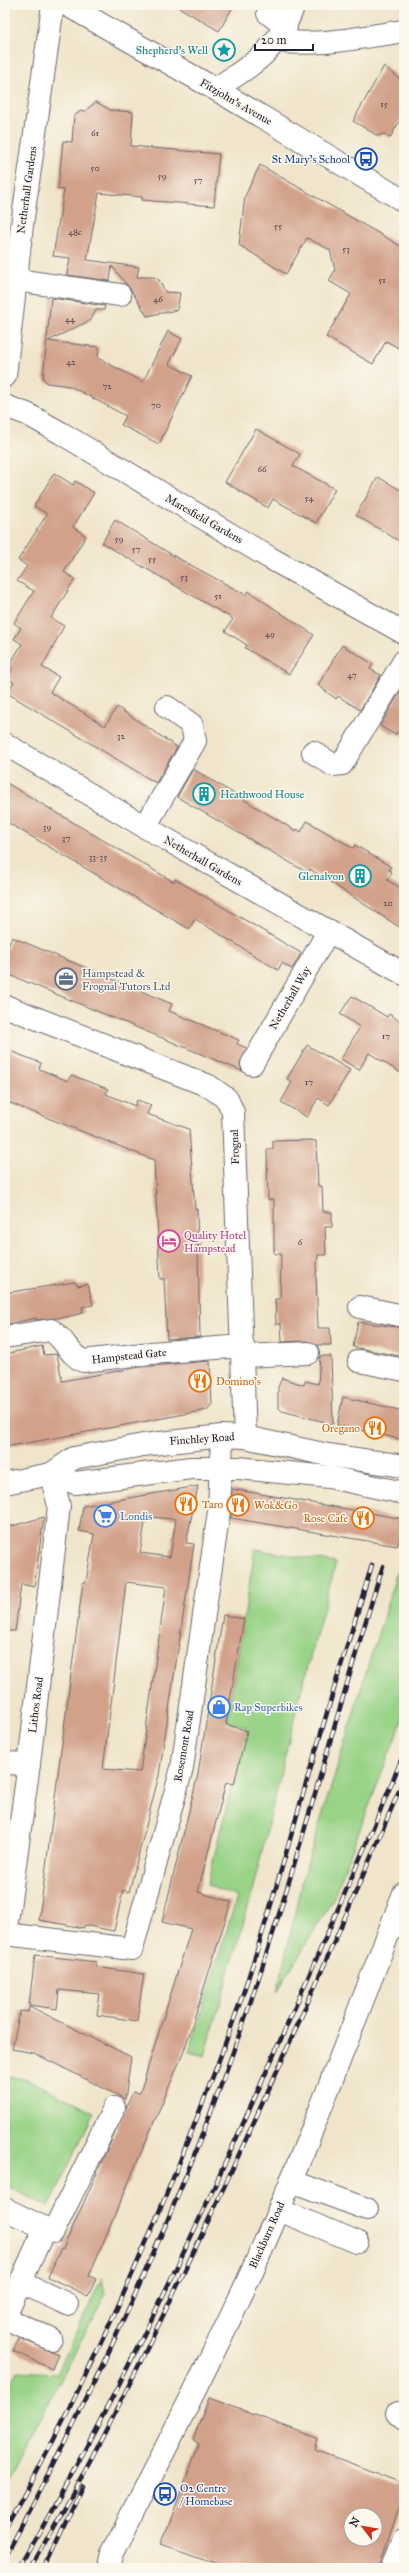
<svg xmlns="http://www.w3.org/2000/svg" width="409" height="2573" font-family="'IM FELL Great Primer',serif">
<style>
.green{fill:#99d387;stroke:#5e7a61}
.building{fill:#d2a18a;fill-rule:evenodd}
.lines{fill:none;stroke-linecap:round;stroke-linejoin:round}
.minor-casing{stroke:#6a666d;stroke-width:24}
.major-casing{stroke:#6a666d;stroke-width:24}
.highway-casing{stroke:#6a666d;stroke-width:24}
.minor{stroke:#fff;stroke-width:22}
.major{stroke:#fff;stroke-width:22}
.highway{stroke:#fff;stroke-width:22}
.rail-casing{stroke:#22223b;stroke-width:4.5}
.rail{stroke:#fbf7ec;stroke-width:3;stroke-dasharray:9;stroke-linecap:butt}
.labels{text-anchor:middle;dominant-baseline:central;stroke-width:3;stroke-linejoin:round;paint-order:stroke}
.number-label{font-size:9px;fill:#4e424f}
.culture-label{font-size:11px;fill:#0d838f;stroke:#fbf7ec;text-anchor:end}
.street-label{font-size:11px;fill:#22223b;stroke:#fbf7ec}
.transit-label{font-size:11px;fill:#164399;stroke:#fbf7ec;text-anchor:end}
.service-label{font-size:11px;fill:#4e5e75;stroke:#fbf7ec;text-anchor:start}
.hotel-label{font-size:11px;fill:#b23c85;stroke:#fbf7ec;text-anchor:start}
.food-label{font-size:11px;fill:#c56008;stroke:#fbf7ec;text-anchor:start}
.shop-label{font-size:11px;fill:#366cbe;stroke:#fbf7ec;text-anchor:start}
</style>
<rect width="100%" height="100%" fill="#fbf7ec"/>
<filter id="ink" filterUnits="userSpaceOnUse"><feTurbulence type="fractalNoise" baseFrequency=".025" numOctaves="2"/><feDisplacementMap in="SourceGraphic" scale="8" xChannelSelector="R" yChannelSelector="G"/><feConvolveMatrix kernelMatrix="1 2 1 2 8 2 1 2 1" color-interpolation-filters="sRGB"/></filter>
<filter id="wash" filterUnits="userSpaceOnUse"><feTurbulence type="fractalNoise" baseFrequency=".012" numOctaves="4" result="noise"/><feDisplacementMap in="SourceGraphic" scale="16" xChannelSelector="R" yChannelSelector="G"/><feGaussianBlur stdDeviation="0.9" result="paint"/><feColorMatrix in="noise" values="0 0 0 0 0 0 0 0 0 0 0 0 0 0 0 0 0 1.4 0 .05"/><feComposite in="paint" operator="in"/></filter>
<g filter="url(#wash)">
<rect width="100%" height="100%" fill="#f0e5ca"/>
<g class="green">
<path d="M255,1549L336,1563L300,1695L250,1900L205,2056L189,2052L237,1897L207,1885L246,1727L227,1722Z"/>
<path d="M404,1549V1716L333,1899L277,1992L302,1881Z"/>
<path d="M5,2076L27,2079L94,2112L49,2207L8,2187L5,2180Z"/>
<path d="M102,2278L105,2295L5,2487V2395L18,2371L57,2373Z"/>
</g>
<g id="blocks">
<g class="building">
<path d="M175,5H234L219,31Z"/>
<path d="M384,66L404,82V113L390,138L384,134L378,136L353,121Z"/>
<path d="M96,102L110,110L133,112L131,146L219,154L214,206L142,200V197L99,193L87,260L139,267L137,277H154L159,280L165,292L180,293L177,310L147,316L131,290L112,266L110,281L67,275L70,258L53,256L64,190L58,189L63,141L72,142L74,116L81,111H85Z"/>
<path d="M260,165L404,248V351L386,341L373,364L326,337L351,294L329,281L335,270L330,250L307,238L286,274L239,245L245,196Z"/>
<path d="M51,298L105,306L104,310H96L91,320L48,341L99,347L98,358L143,382L168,331L182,339L169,364L192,376L159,444L121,425L126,416L70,386L47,383L43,378Z"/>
<path d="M256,429L300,454L293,466L335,489L316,523L273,499L268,508L225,482Z"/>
<path d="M54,473L73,485L75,481L94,493L73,527L86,536L64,572L75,579L51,618L64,626L42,667L59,677L50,692L105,726L117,707L177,747L156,783L7,693L14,682L8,679L13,668L9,666L22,644L14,639L21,628L14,623L34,591L17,581L27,566L18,560L47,514L34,506Z"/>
<path d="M378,477L404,492V544L356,515Z"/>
<path d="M115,520L174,556L246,595L248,591L314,635L289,674L245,648L247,645L225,631L233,619L102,543Z"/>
<path d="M342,645L373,664L370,669L381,675L360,710L338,696L336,699L318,685Z"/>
<path d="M402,689L404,690V737L396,732L395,735L380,726Z"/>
<path d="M193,769L296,831L297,829L301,832L307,821L353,848L355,845L391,867L389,870L392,872L387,880L404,890V930L310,869L308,873L177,797Z"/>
<path d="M5,782L133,858L174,882L175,879L301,953L292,969L282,963L278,970L195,919L189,929L5,821Z"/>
<path d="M12,937L172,1004L169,1011L239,1040L237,1044L247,1048L240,1064L242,1071L5,973V954Z"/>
<path d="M352,996L387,1017L389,1014L404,1024V1075L369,1053L359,1070L341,1059L360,1027L340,1014Z"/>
<path d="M307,1045L350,1070L329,1105L318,1098L307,1117L281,1102L292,1082L287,1079Z"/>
<path d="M5,1049L41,1063L39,1069L68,1081L71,1075L108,1089L106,1094L135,1106L137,1100L151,1105L147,1114L189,1129L195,1209H197L200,1337L167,1339L164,1279H160L154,1160L5,1101Z"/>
<path d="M308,1140L316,1141L318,1186H322L323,1212H332V1227H325L326,1255H318L316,1275L318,1328H330L331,1345H317L307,1341L282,1342L281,1324H276L275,1299H280L281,1254H274V1199L268,1200L267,1149H273V1141Z"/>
<path d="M75,1282L78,1286L88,1284L93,1305L82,1307L83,1313L66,1317L36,1320V1318L8,1324L5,1312V1293Z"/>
<path d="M358,1322L404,1328V1357L353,1347Z"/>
<path d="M42,1346L44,1355L57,1354L62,1381L140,1367L210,1361L212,1404L207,1410L5,1447V1354Z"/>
<path d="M320,1356H331L333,1424L282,1411L278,1407V1387L282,1378L304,1385L305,1381L318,1384Z"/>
<path d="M343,1397L404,1411V1440L337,1425Z"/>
<path d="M198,1486L186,1543L194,1544L159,1775L129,1892L123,1890L114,1931L84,1925V1928L39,1920L83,1582H86L94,1534L79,1531L83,1506ZM146,1517L176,1519L170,1557L140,1553ZM126,1582L166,1587L140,1772L103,1769Z"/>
<path d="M232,1489L404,1519V1530L397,1546L231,1518Z"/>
<path d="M44,1517L34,1587L21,1584L15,1631H5V1528Z"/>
<path d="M223,1615L244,1619L226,1724L247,1731L234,1784L226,1782L198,1892L231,1902L184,2051L89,2276L96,2279L88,2296L48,2277L61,2248L63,2249L133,2092L140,2093L191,1929L162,1922L198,1774Z"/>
<path d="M35,1955L97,1962L96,1967L144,1974L137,2021L97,2015L100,1994L59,1990L57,2009L29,2005Z"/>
<path d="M29,2006L131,2057L125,2099L34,2053L12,2049L20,2011L28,2012Z"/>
<path d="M19,2338L58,2354L52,2369L13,2351Z"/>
<path d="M209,2398L317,2438L314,2449L404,2484V2492L379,2568H227L161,2545L199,2444L193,2440ZM351,2515H375V2539H351Z"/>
</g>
</g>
</g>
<g filter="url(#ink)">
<use href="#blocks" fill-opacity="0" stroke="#6a666d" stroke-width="1"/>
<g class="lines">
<g class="minor-casing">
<g id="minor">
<path d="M269,5L268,13L286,27"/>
<path d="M278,41C320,47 362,37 404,31"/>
<path d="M215,89C256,62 276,53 294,5"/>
<path d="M16,280L120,295"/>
<path d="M5,376L22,225L53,5"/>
<path d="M5,406L27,414L61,433L270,558L404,633"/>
<path d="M5,744L145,827L404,974"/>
<path d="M313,752L333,765L342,764L404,661"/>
<path d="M145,827L195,741L192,725L167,707"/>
<path d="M5,1006L209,1086L227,1099L233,1112L245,1437"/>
<path d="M252,1064L328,932"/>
<path d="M360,1307L404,1316"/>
<path d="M5,1337L51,1330C66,1340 68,1354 83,1361L151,1353L243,1346"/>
<path d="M244,1356L308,1353"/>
<path d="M359,1361L404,1370"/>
<path d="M5,1763L29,1764"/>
<path d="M5,1934L132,1949L182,1768L219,1511L222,1436"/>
<path d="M5,1936L29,1764L59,1506L51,1474"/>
<path d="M291,2181L367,2209"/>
<path d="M5,2209L53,2232L114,2108"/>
<path d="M279,2210L357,2242"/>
<path d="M20,2282L67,2304"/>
<path d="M5,2317L45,2228"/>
<path d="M5,2318L51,2339"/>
<path d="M397,2413L404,2417"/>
<path d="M109,2568L112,2555C157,2463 206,2372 249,2278C306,2152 354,2022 404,1893"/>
<path d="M393,2568L404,2539"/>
</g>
</g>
<g class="major-casing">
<path id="major" d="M67,5L215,89L404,201"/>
</g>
<g class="highway-casing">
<g id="highway">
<path d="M51,1474L75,1483L191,1468H239L329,1477L404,1493"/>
<path d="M5,1483L51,1474L74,1458L143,1445L222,1436L245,1437L328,1455L404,1466"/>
</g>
</g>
<use href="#minor" class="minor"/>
<use href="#major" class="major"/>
<use href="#highway" class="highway"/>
<g class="rail-casing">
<g id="rail">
<path d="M5,2529C99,2363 174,2187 238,2008C264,1934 284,1859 306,1784C327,1711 349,1638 372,1565"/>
<path d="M5,2555C111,2362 201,2159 268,1949C309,1822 342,1693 383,1566"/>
<path d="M19,2568C120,2395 203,2215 284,2032C325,1939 366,1847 404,1753"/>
<path d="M30,2568C94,2460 149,2346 203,2232C273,2083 340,1931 404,1779"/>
<path d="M44,2568L82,2486"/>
</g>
</g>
<use href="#rail" class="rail"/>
</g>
</g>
<defs>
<g id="sight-ring" transform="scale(1.15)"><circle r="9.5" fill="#fbf7ec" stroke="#0f9aa8" stroke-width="1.5"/><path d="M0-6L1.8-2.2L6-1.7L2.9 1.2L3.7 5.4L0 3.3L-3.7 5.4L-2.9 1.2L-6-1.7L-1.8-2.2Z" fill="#0f9aa8"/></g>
<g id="bus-ring" transform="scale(1.15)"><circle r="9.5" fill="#fbf7ec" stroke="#1a4fb4" stroke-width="1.5"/><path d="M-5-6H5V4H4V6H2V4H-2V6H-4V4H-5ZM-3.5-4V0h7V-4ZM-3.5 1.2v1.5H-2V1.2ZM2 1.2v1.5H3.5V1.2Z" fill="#1a4fb4"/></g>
<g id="building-ring" transform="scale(1.15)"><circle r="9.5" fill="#fbf7ec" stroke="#0f9aa8" stroke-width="1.5"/><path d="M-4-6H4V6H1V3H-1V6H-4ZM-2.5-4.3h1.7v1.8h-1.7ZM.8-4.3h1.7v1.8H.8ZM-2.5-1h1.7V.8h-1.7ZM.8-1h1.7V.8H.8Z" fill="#0f9aa8"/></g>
<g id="office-ring" transform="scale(1.15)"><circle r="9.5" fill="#fbf7ec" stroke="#5c6f8a" stroke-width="1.5"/><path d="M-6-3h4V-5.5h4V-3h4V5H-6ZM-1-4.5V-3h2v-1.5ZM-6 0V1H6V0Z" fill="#5c6f8a"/></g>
<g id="hotel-ring" transform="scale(1.15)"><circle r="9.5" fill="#fbf7ec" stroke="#d1479c" stroke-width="1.5"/><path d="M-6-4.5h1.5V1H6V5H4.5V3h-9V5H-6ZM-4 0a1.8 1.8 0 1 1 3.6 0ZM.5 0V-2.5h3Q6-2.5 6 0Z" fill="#d1479c"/></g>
<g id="restaurant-ring" transform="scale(1.15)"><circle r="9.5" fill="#fbf7ec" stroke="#e8710a" stroke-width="1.5"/><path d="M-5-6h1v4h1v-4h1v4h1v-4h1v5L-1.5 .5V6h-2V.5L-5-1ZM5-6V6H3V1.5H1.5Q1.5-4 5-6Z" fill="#e8710a"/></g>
<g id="supermarket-ring" transform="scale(1.15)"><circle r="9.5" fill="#fbf7ec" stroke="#3f7fe0" stroke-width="1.5"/><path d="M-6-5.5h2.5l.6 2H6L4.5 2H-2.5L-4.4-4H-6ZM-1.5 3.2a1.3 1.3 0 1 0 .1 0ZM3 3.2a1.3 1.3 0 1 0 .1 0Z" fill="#3f7fe0"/></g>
<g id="shop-ring" transform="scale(1.15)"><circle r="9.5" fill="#fbf7ec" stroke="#3f7fe0" stroke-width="1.5"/><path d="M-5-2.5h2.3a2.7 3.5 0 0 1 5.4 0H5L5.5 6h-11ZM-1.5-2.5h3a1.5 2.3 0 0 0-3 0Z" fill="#3f7fe0"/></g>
</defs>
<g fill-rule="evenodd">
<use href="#sight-ring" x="224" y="50"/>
<use href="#bus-ring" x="366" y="159"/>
<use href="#building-ring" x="204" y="794"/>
<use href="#building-ring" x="360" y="876"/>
<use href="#office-ring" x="66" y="979"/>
<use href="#hotel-ring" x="169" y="1241"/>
<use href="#restaurant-ring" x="200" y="1381"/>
<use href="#restaurant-ring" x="375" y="1428"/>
<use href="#restaurant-ring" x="186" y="1504"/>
<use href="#restaurant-ring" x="238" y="1505"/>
<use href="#supermarket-ring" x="105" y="1516"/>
<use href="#restaurant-ring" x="363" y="1518"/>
<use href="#shop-ring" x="219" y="1707"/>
<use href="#bus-ring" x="165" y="2494"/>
</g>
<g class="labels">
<g class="number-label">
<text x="384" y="103">15</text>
<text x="95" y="132">61</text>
<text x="95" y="167">50</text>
<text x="162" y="175">59</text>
<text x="198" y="179">57</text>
<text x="278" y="225">55</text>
<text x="75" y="231">48c</text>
<text x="346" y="248">53</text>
<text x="382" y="279">51</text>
<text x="158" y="298">46</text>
<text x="70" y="318">44</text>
<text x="71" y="361">42</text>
<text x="107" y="385">72</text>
<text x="156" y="404">70</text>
<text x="262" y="468">66</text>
<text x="309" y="497">54</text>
<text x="119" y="538">59</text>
<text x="136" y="548">57</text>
<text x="152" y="558">55</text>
<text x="184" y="576">53</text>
<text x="218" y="595">51</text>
<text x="270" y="633">49</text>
<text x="352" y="674">47</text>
<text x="121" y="735">32</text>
<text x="47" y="826">39</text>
<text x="66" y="837">37</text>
<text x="98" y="856">33-35</text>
<text x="388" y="902">20</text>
<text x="386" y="1035">17</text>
<text x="309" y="1081">17</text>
<text x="300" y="1241">6</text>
</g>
<g class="culture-label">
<text x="208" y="50">Shepherd's Well</text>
<text x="220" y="794" text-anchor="start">Heathwood House</text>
<text x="344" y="876">Glenalvon</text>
</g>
<g class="street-label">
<text transform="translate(236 102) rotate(30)">Fitzjohn's Avenue</text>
<text transform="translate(27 190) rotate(-82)">Netherhall Gardens</text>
<text transform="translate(204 519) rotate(30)">Maresfield Gardens</text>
<text transform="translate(203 861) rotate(30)">Netherhall Gardens</text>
<text transform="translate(290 998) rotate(-60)">Netherhall Way</text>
<text transform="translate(235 1147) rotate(-92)">Frognal</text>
<text transform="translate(129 1356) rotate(-6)">Hampstead Gate</text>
<text transform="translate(202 1439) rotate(-4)">Finchley Road</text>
<text transform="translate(36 1705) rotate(-83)">Lithos Road</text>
<text transform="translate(184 1746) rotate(-80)">Rosemont Road</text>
<text transform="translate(267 2235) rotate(-66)">Blackburn Road</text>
</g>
<g class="transit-label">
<text x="350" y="159">St Mary's School</text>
<text x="180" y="2488" text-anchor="start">O2 Centre<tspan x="180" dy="13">/ Homebase</tspan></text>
</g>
<g class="service-label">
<text x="82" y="973">Hampstead &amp;<tspan x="82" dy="13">Frognal Tutors Ltd</tspan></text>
</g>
<g class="hotel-label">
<text x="184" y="1235">Quality Hotel<tspan x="184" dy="13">Hampstead</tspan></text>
</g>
<g class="food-label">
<text x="216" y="1381">Domino's</text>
<text x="360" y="1428" text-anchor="end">Oregano</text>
<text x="202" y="1504">Taro</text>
<text x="254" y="1505">Wok&amp;Go</text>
<text x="348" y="1518" text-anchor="end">Rose Cafe</text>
</g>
<g class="shop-label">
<text x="120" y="1516">Londis</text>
<text x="234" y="1707">Rap Superbikes</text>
</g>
</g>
<rect width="409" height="2573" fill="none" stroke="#fbf7ec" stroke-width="20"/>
<g transform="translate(363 2527) rotate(301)"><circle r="19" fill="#fbf7ec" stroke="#a4a2a5"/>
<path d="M0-3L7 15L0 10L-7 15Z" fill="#c8321e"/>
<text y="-6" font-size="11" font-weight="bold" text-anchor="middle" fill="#22223b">N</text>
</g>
<path d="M255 44v6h58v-6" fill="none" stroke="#22223b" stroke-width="2"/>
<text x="261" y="44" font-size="12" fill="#22223b" stroke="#fbf7ec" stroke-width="3" paint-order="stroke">20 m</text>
</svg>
